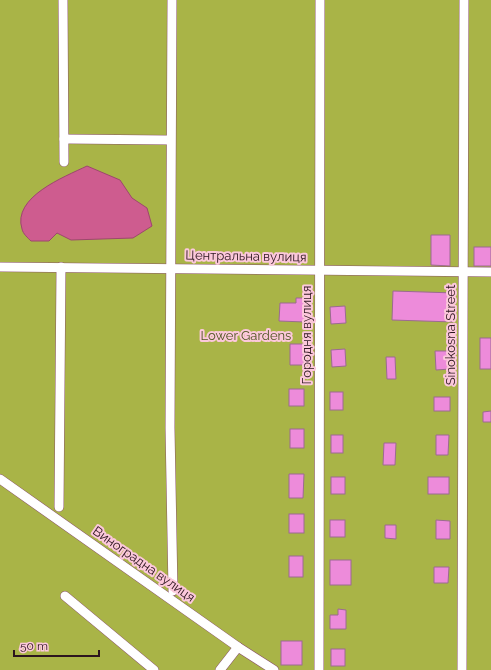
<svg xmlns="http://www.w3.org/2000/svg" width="491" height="670" font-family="Raleway,sans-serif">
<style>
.green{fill:#a9b447}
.water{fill:#ce5c8f;stroke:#9d476d}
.building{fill:#ed8bda;stroke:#9b6b90}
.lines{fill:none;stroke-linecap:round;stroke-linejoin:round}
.street-casing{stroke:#8a5269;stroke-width:10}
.street{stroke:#fff;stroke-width:9}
.labels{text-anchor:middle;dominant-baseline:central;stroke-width:4;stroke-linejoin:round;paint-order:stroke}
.street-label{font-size:13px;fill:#2c151e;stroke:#fcc8db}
.park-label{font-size:13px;fill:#505623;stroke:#fcc8db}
</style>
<rect width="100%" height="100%" fill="#f7b6ce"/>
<rect class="green" x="0" y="0" width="491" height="670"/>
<path class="water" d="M87,166L120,180L132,198L147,208L152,226L133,238L71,240L57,233L49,241H31C28,238 23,234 22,229C12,197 64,177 87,166Z"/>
<g class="building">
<path d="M431,235H450V266L431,265Z"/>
<rect x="474" y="247" width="17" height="19"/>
<path d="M393,291L455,293L454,322L392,320Z"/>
<path d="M296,298H305V322L279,321L280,303H296Z"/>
<path d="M345,306L346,323L331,324L330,307Z"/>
<rect x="480" y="338" width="11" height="31"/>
<path d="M290,344H303L304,365H290Z"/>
<path d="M345,349L346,366L332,367L331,350Z"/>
<path d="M435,351H449L450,369L436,370Z"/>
<path d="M386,357H395L396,379H387Z"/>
<rect x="289" y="389" width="15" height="17"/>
<rect x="330" y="392" width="13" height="18"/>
<rect x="434" y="397" width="16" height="14"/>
<path d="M491,411V422H483V412Z"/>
<rect x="290" y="429" width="14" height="19"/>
<rect x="331" y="435" width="12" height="18"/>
<path d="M436,435H449L448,455H436Z"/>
<path d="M384,443H396L395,465H383Z"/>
<path d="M289,474H304L303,498H289Z"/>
<rect x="331" y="477" width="14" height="17"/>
<rect x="428" y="477" width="21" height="17"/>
<rect x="289" y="514" width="15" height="19"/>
<rect x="330" y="520" width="15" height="17"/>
<path d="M436,520L450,521V539H436Z"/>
<path d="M385,525H396V539L385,538Z"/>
<rect x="289" y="556" width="14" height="21"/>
<rect x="330" y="560" width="21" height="25"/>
<path d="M434,567H449L448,583H434Z"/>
<path d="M338,609L346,610V629H330V615H338Z"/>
<rect x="281" y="641" width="21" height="24"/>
<rect x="331" y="649" width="14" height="17"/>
</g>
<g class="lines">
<g class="street-casing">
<g id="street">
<path d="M63,0L64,162"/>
<path d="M172,0L170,428L173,591"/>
<path d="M64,139L170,140"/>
<path d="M0,267L491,272"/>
<path d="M0,479L238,647L274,670"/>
<path d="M59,507L61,267"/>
<path d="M65,596L154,670"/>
<path d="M220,670L238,647"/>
<path d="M319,670L320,0"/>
<path d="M462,670L464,0"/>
</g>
</g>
<use href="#street" class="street"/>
</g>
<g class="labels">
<g class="street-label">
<text transform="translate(246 256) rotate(1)">Центральна вулиця</text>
<text transform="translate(306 335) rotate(-90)">Городня вулиця</text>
<text transform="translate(450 335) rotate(-90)">Sinokosna Street</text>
<text transform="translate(144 564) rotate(35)">Виноградна вулиця</text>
</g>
<g class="park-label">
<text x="246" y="335">Lower Gardens</text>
</g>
</g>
<path d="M14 650v6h85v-6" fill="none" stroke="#2c151e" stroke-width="2"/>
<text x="20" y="650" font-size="12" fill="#2c151e" stroke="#fcc8db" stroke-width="3" paint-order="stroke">50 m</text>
</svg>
